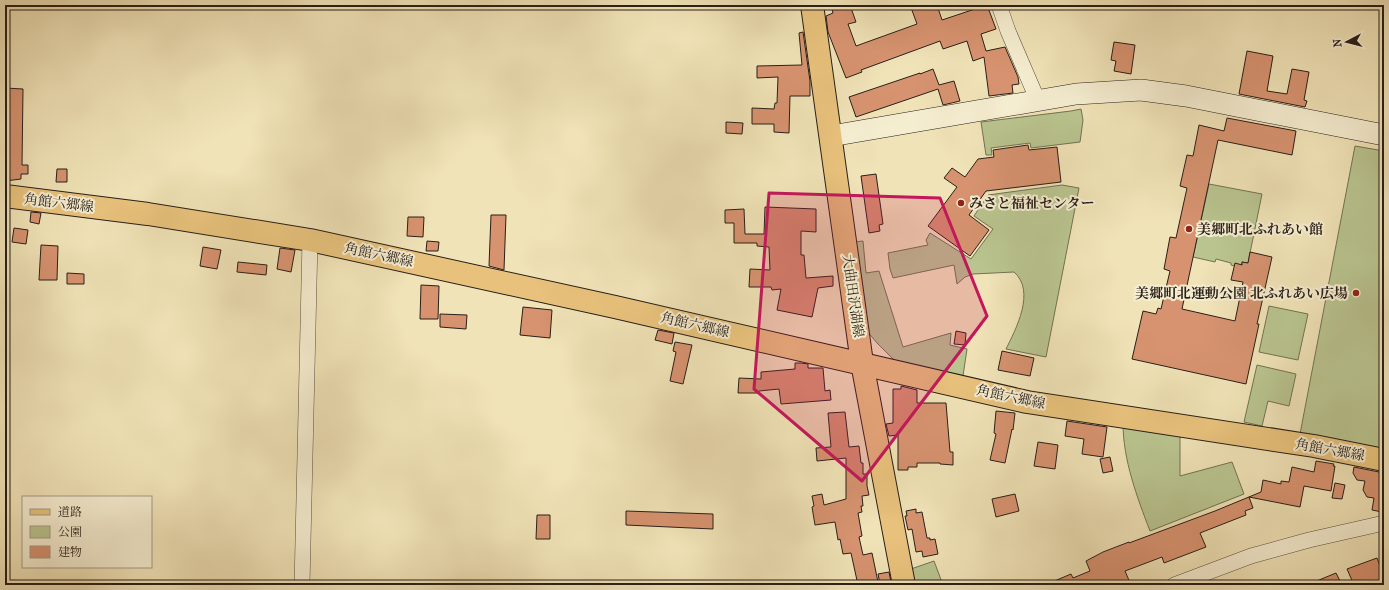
<svg xmlns="http://www.w3.org/2000/svg" width="1389" height="590" font-family="'IM FELL French Canon','Noto Serif JP',serif">
<style>
.green{fill:#b9c48f;stroke:#717254}
.building{fill:#d79370;stroke:#291f19}
.lines{fill:none;stroke-linecap:round;stroke-linejoin:round}
.street-casing{stroke:#5b5040;stroke-width:16}
.secondary-casing{stroke:#291f19;stroke-width:22}
.primary-casing{stroke:#291f19;stroke-width:24}
.street{stroke:#f5edd0;stroke-width:15}
.secondary{stroke:#f5edd0;stroke-width:21}
.primary{stroke:#e8c27c;stroke-width:22}
.marked{fill:#c2185b;fill-opacity:0.2;stroke:#c2185b;stroke-width:3;stroke-linejoin:round}
.poi-dot{fill:#8f2418;stroke:#f5edd0;stroke-width:1.5}
.labels{text-anchor:middle;dominant-baseline:central;stroke-width:4;stroke-linejoin:round;paint-order:stroke}
.street-label{font-size:14px;fill:#291f19;stroke:#f5edd0}
.poi-label{font-size:14px;font-weight:bold;fill:#291f19;stroke:#f5edd0;text-anchor:start}
</style>
<rect width="100%" height="100%" fill="#f0e3b7"/>
<filter id="stains"><feTurbulence type="fractalNoise" baseFrequency=".005" numOctaves="4"/><feColorMatrix values="0 0 0 0 .2 0 0 0 0 .09 0 0 0 0 .02 0 0 0 .5 -.17"/></filter>
<radialGradient id="worn" r=".72"><stop offset=".6" stop-color="#630" stop-opacity="0"/><stop offset="1" stop-color="#630" stop-opacity=".3"/></radialGradient>
<g class="green">
<path d="M1081,109L1083,120L1080,142L1031,148L1030,143L991,148L992,155H986L981,122L1071,111Z"/>
<path d="M1355,146L1384,151V451L1300,434Z"/>
<path d="M1209,184L1262,194L1248,263L1242,262L1241,268L1231,265V263L1216,259L1215,262L1193,257Z"/>
<path d="M1062,185L1079,188L1046,357L1006,349C1016,329 1036,291 1014,272L973,274L965,277L957,284L954,265L893,278L890,269L888,253L928,245L926,240L930,233L971,259L993,229L974,216L988,195Z"/>
<path d="M863,241L866,273L879,271L903,347L951,333L950,345L967,349L963,376L901,364L893,359L878,344L866,330L853,242Z"/>
<path d="M1269,306L1308,314L1298,360L1259,352Z"/>
<path d="M1257,365L1296,374L1289,406L1268,401L1262,426L1244,422Z"/>
<path d="M1123,423L1180,431V476L1232,462L1244,494L1150,531C1137,497 1123,460 1123,423Z"/>
<path d="M934,561L943,585H914L911,569Z"/>
</g>
<g class="building">
<path d="M831,5H850L856,22L848,24L856,46L917,24L910,5H937L942,20L987,5L996,29L981,34L986,51L1005,47L1018,77L1019,84L1012,85L1013,93L989,96L984,57L973,61L967,41L943,49L940,41L861,70L862,72L846,78L828,32L826,16L833,13Z"/>
<path d="M803,32L810,81V96H790L789,133L774,132V124H752V108L774,109L775,103H777L778,77L757,78V66L802,65L799,33Z"/>
<path d="M1114,42L1135,45L1131,74L1114,71L1116,61L1111,60Z"/>
<path d="M1247,51L1273,56L1267,91L1287,94L1292,69L1309,72L1304,100L1307,101L1305,107L1239,94Z"/>
<path d="M933,69L939,85L954,81L960,101L943,105L938,89L856,117L849,97L920,73V74Z"/>
<path d="M5,88L23,89L22,165H28V174H21V179L5,181Z"/>
<path d="M1227,118L1296,131L1292,155L1218,140L1182,309L1235,321L1243,282L1231,280L1235,263L1242,265V262L1248,263L1250,252L1272,257L1257,324H1259L1246,384L1132,359L1143,311L1156,314L1158,308L1161,309L1170,271L1164,269L1170,237L1176,238L1187,188L1180,186L1187,155L1193,156L1199,125L1224,131Z"/>
<path d="M726,122L743,123L742,134L726,133Z"/>
<path d="M1028,145L1029,150L1057,147L1061,182L986,191L969,215L989,230L970,256L928,226L957,187L944,178L952,168L965,177L978,159L994,157L993,150Z"/>
<path d="M57,169H67V182H56Z"/>
<path d="M876,174L883,224L879,225L880,231L869,233L861,176Z"/>
<path d="M765,207L816,209V232L801,231V255H804L806,278L833,276V286L818,288L812,317L777,310L781,289L772,290L771,287H749L750,269L770,270L769,247L757,246V243H734V223H725V210L744,209L745,234H764Z"/>
<path d="M31,212L41,213L39,224L30,222Z"/>
<path d="M491,215H506L504,270L489,266Z"/>
<path d="M408,217H424L423,237L407,236Z"/>
<path d="M14,228L28,230L26,244L12,242Z"/>
<path d="M427,241L439,242L438,251H426Z"/>
<path d="M41,245L58,246L57,280H39Z"/>
<path d="M203,247L221,250L217,269L200,266Z"/>
<path d="M280,248L295,250L291,272L277,269Z"/>
<path d="M238,262L267,265L266,275L237,272Z"/>
<path d="M67,273L84,274V284H67Z"/>
<path d="M421,285L439,286L438,319H420Z"/>
<path d="M523,307L552,310L550,338L520,335Z"/>
<path d="M440,314L467,315L466,329L440,327Z"/>
<path d="M658,330L674,333L672,344L655,340Z"/>
<path d="M956,331L966,333L965,345L954,344Z"/>
<path d="M675,342L692,345L683,384L670,381L676,352L673,351Z"/>
<path d="M1002,351L1034,358L1030,376L998,370Z"/>
<path d="M795,363H801L808,364V368H823L825,391L830,390L831,400L781,404L779,389L759,391L758,393H738L739,378L761,379V372L795,369Z"/>
<path d="M901,386L917,390V403H946L950,452H953V465L940,464V463H917V467H908V470H898V435L889,436L886,424L893,423V389H901Z"/>
<path d="M996,411L1015,413L1013,430L1012,429L1005,463L990,460L996,434L994,433Z"/>
<path d="M845,412L849,447L859,446L861,463H863V474H867V486L869,495L862,496L863,506H861L862,512L858,513L862,536L859,537L863,555L872,553L878,582L865,585H858L851,553L843,554L840,539L838,540L835,522L815,525L812,507L814,506L812,496L822,494L824,505L846,499V458L817,461L816,448L831,447L828,413Z"/>
<path d="M1067,421L1107,427L1103,457L1082,454L1084,439L1065,436Z"/>
<path d="M1038,442L1058,445L1055,469L1034,466Z"/>
<path d="M1110,457L1113,471L1103,473L1100,459Z"/>
<path d="M1316,461L1334,464L1333,466H1335L1331,491L1304,486L1300,507L1249,497L1253,508L1245,511L1246,515L1200,533L1206,547L1164,563L1162,557L1125,571L1131,585H1045L1071,574L1073,578L1090,571L1086,561L1103,552L1129,542V543L1215,511L1261,492L1263,480L1281,484V481L1289,482L1292,467L1314,472Z"/>
<path d="M1354,467L1384,473L1380,499H1384L1382,512L1372,510L1374,498L1367,497L1363,490L1365,481L1357,480L1353,473Z"/>
<path d="M1335,483L1345,485L1342,499L1332,498Z"/>
<path d="M1015,494L1019,511L996,517L992,499Z"/>
<path d="M916,509V513L922,512L927,538H930V540L935,539L938,554L923,557L922,551L916,552L912,529L908,530L905,516H907L906,511Z"/>
<path d="M626,511L713,514V529L626,525Z"/>
<path d="M537,515H550V539H536Z"/>
<path d="M1377,558L1384,576V585H1354L1347,569Z"/>
<path d="M889,572L891,582L880,584L878,574Z"/>
<path d="M1336,573L1340,581L1330,585H1307Z"/>
</g>
<g class="lines">
<g class="street-casing">
<g id="street">
<path d="M999,5L1008,31L1038,101"/>
<path d="M302,585L310,240"/>
<path d="M1174,585L1251,556L1309,540L1384,523"/>
</g>
</g>
<g class="secondary-casing">
<path id="secondary" d="M831,136L1076,94L1141,90L1186,96L1384,135"/>
</g>
<g class="primary-casing">
<g id="primary">
<path d="M812,5L862,363L904,585"/>
<path d="M5,196L148,214L310,240L615,307L1027,402L1314,446L1384,460"/>
</g>
</g>
<use href="#street" class="street"/>
<use href="#secondary" class="secondary"/>
<use href="#primary" class="primary"/>
</g>
<path class="marked" d="M769,193L940,198L987,316L862,481L754,389Z"/>
<g class="poi-dot">
<circle cx="961" cy="203" r="4"/>
<circle cx="1189" cy="229" r="4"/>
<circle cx="1356" cy="293" r="4"/>
</g>
<g class="labels">
<g class="street-label">
<text transform="translate(59 203) rotate(7)">角館六郷線</text>
<text transform="translate(379 255) rotate(12)">角館六郷線</text>
<text transform="translate(853 296) rotate(82)">大曲田沢湖線</text>
<text transform="translate(695 325) rotate(13)">角館六郷線</text>
<text transform="translate(1011 397) rotate(12)">角館六郷線</text>
<text transform="translate(1330 450) rotate(10)">角館六郷線</text>
</g>
<g class="poi-label">
<text x="969" y="203">みさと福祉センター</text>
<text x="1197" y="229">美郷町北ふれあい館</text>
<text x="1348" y="293" text-anchor="end">美郷町北運動公園 北ふれあい広場</text>
</g>
</g>
<rect width="1389" height="590" fill="none" stroke="#f0e3b7" stroke-width="20"/>
<rect x="6" y="6" width="1377" height="578" fill="none" stroke="#291f19" stroke-width="2"/>
<rect x="10" y="10" width="1369" height="570" fill="none" stroke="#291f19"/>
<rect x="22" y="496" width="130" height="72" fill="#f5edd0" stroke="#a39b87"/>
<rect x="30" y="509" width="20" height="6" fill="#e8c27c" stroke="#a39b87"/>
<text x="58" y="516" font-size="12" fill="#291f19">道路</text>
<rect x="30" y="526" width="20" height="12" fill="#b9c48f" stroke="#a39b87"/>
<text x="58" y="536" font-size="12" fill="#291f19">公園</text>
<rect x="30" y="546" width="20" height="12" fill="#d79370" stroke="#a39b87"/>
<text x="58" y="556" font-size="12" fill="#291f19">建物</text>
<g transform="translate(1347 42) rotate(263)" stroke="#f5edd0" stroke-width="3" paint-order="stroke">
<path d="M0-3L7 15L0 10L-7 15Z" fill="#291f19"/>
<text y="-6" font-size="11" font-weight="bold" text-anchor="middle" fill="#291f19">N</text>
</g>
<rect width="100%" height="100%" filter="url(#stains)"/>
<rect width="100%" height="100%" fill="url(#worn)"/>
</svg>
